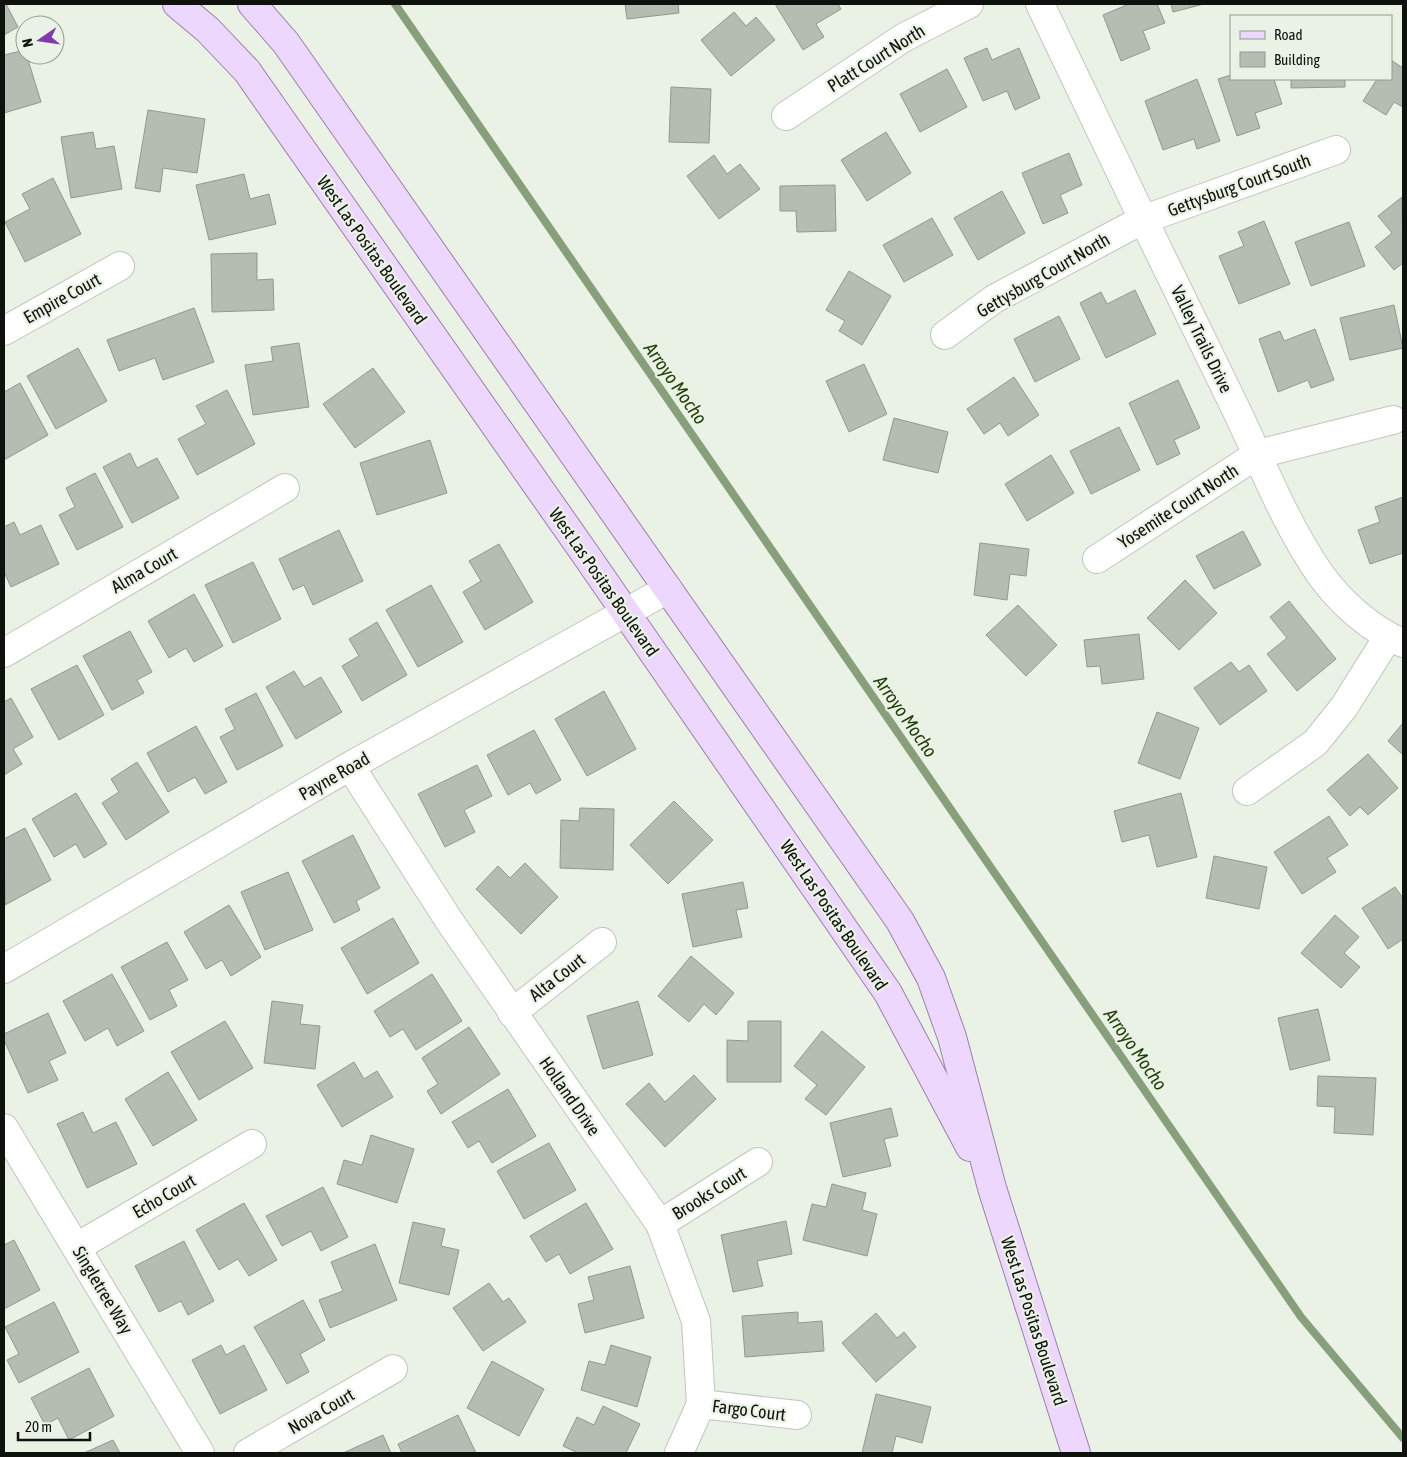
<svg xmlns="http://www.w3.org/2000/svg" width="1407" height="1457" font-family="'Asap Condensed',sans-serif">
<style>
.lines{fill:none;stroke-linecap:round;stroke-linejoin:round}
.stream{stroke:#879f7b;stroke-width:8}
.building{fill:#b5bcb1;stroke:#91988d}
.minor-casing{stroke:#bfc6bb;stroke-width:30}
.major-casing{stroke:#9881a8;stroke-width:30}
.minor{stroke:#fff;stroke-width:28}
.major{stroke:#eed7fd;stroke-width:28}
.labels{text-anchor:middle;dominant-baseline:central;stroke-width:4.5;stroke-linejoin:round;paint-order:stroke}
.street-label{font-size:18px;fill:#0f110d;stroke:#eaf2e6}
.water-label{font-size:19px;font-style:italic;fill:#204009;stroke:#eaf2e6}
</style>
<rect width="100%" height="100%" fill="#eaf2e6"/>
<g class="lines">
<path class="stream" d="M395,4L1301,1317L1403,1438"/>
</g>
<g class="building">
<path d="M4,4H6L18,27L4,35Z"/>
<path d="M625,4H678L679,13L627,19Z"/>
<path d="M775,4H838L841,9L816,24L824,37L803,50Z"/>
<path d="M1129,4H1157L1165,23L1143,31L1150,49L1121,61L1103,15Z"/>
<path d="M1171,4H1204L1173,12Z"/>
<path d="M734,12L746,26L756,17L775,40L731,76L701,40Z"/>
<path d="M987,48L992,60L1019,48L1040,98L1015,110L1007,91L983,101L964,58Z"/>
<path d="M25,50L41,102L4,113V55Z"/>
<path d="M1391,60L1403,68V107L1394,102L1386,115L1363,101L1377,79H1391Z"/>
<path d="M947,69L967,107L920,132L900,94Z"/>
<path d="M1231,75V79H1274L1282,104L1255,113L1260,128L1237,136L1218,79Z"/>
<path d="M1197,79L1220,141L1197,149L1194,139L1163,150L1145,101Z"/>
<path d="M1291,79H1345V87L1291,88Z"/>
<path d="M671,87L711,89L709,143L669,142Z"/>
<path d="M148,110L205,119L197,173L163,168L160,192L135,188Z"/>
<path d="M93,132L96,149L114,146L122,189L71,198L61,137Z"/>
<path d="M886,132L911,173L867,201L841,160Z"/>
<path d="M1069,153L1082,185L1060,195L1068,213L1043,224L1022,173Z"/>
<path d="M714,155L727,174L740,164L760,189L719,219L687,176Z"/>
<path d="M244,174L250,199L269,194L276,224L209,240L196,185Z"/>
<path d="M53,178L81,234L25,262L5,222L30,209L22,194Z"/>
<path d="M835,185L836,231L797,232L796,211H780V186Z"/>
<path d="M1002,191L1025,233L978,260L954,218Z"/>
<path d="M1402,197L1403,263L1394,270L1375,247L1392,233L1378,216Z"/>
<path d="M932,218L953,255L904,282L883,245Z"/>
<path d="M1264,221L1290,284L1239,304L1219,256L1244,246L1238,232Z"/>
<path d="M1349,222L1365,266L1311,286L1295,242Z"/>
<path d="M257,253V280L273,279L274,310L212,312L211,254Z"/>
<path d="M849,271L891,296L862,345L839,331L845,321L826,310Z"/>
<path d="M1135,290L1156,334L1106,358L1080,303L1101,292L1107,304Z"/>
<path d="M1394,305L1403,348L1350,360L1340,318Z"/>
<path d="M194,308L214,362L163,380L155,358L119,371L107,340Z"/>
<path d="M1059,316L1080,359L1035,382L1014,339Z"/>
<path d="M1315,329L1334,380L1311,388L1308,380L1278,392L1259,339L1280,331L1284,341Z"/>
<path d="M299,343L309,407L253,415L245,365L273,361L271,347Z"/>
<path d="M78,348L107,401L56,429L27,376Z"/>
<path d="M864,364L887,414L849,432L826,381Z"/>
<path d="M373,368L405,412L355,448L323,404Z"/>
<path d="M1014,377L1039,415L1008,436L1000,423L984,434L967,409Z"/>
<path d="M1178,380L1200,428L1174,440L1180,454L1157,465L1129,403Z"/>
<path d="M20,383L48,435L4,460V392Z"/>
<path d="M227,390L255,444L197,475L178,439L206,424L196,406Z"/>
<path d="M894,418L948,432L938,473L883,460Z"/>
<path d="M1119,427L1140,470L1091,494L1070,451Z"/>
<path d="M430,440L447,493L377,515L360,463Z"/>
<path d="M130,453L137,468L157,458L179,498L132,523L103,467Z"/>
<path d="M1051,455L1074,493L1027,521L1005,484Z"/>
<path d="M95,473L123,527L77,550L59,515L75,507L66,488Z"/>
<path d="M1403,497V553L1370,564L1358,530L1380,522L1375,507Z"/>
<path d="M14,522L20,535L41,525L59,564L11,587L4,572V527Z"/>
<path d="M339,530L363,581L313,605L304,585L293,590L279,559Z"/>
<path d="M1243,531L1261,565L1214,589L1196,556Z"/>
<path d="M980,543L1029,549L1026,576L1010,574L1007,600L974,595Z"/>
<path d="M499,544L533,602L485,630L463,592L481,581L469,561Z"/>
<path d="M253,562L281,619L233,643L205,585Z"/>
<path d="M1185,580L1217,613L1179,650L1147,618Z"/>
<path d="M431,585L463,642L418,667L386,610Z"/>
<path d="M194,594L223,646L194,662L186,648L169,658L148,621Z"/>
<path d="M1289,601L1336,659L1297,691L1267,654L1287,638L1270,617Z"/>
<path d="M1018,605L1057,645L1026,676L986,635Z"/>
<path d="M377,622L407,675L362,701L342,666L359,656L349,639Z"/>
<path d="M130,631L152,672L137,680L144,693L112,710L83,656Z"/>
<path d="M1139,634L1144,679L1102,684L1100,666L1087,667L1084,640Z"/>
<path d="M1231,662L1239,672L1249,665L1267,691L1220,725L1194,688Z"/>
<path d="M77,665L104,715L59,740L31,689Z"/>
<path d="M294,671L304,687L321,677L342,712L296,739L266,687Z"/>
<path d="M604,691L636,749L587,776L555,719Z"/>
<path d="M256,693L283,746L237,770L220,737L235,729L225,709Z"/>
<path d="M11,698L33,737L13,749L22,764L4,775V702Z"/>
<path d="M1157,712L1199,728L1180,779L1138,763Z"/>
<path d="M1403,723V755L1388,741Z"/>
<path d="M196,726L227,782L205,794L195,777L168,792L147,753Z"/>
<path d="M534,730L561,780L536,794L530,783L508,795L487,755Z"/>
<path d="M1368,754L1398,788L1368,815L1360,807L1350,816L1327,790Z"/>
<path d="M137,762L169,812L126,840L102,803L119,792L111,779Z"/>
<path d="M477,765L492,796L464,810L475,832L445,847L418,794Z"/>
<path d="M76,793L107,844L84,858L76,844L54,857L32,819Z"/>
<path d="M1181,793L1197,857L1157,867L1149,835L1122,842L1114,811Z"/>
<path d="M674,801L713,840L668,884L630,845Z"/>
<path d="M580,808L614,809L613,870L560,868L561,820L579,821Z"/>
<path d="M1329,816L1348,845L1327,858L1336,872L1302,894L1274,852Z"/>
<path d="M25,828L51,880L5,905L4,839Z"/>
<path d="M353,835L380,888L356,901L360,910L334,923L302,861Z"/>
<path d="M1214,856L1267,867L1259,909L1206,898Z"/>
<path d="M525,863L558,897L521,934L476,889L498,866L510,878Z"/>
<path d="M288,872L313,930L265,950L241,892Z"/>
<path d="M743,882L748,908L736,910L742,937L693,947L682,894Z"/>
<path d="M1395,887L1403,898V939L1388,949L1362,908Z"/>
<path d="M229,905L261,957L231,976L222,960L206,969L184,932Z"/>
<path d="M1335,915L1359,937L1344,953L1360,967L1341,988L1301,953Z"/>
<path d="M393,918L419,963L367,994L341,948Z"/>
<path d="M167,942L188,980L169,990L177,1006L150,1020L121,967Z"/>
<path d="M691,956L734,993L716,1015L704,1004L689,1022L658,996Z"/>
<path d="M112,974L144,1031L117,1046L108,1028L85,1041L63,1001Z"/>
<path d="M432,974L462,1021L416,1050L403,1029L390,1037L374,1011Z"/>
<path d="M272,1001L303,1005L300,1024L320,1026L315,1069L264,1063Z"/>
<path d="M638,1001L653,1055L603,1069L587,1016Z"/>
<path d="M1318,1009L1330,1060L1290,1070L1278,1018Z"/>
<path d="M48,1013L66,1053L49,1061L58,1080L28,1093L4,1040V1034Z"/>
<path d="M225,1021L253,1068L199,1100L171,1052Z"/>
<path d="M748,1021H781V1082H727V1040L748,1041Z"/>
<path d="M469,1027L500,1074L441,1114L427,1091L438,1084L422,1058Z"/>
<path d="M822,1031L865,1067L826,1115L805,1099L817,1085L794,1066Z"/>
<path d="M354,1062L364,1079L377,1071L393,1097L342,1127L317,1085Z"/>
<path d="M168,1072L197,1120L153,1146L125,1099Z"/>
<path d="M694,1075L716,1099L665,1147L626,1104L649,1083L665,1102Z"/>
<path d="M1318,1076L1376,1078L1373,1135L1334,1133L1335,1107L1317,1106Z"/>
<path d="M508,1089L536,1136L492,1163L479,1141L468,1148L452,1122Z"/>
<path d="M891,1108L898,1136L884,1139L891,1166L843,1177L830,1123Z"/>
<path d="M83,1112L93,1133L116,1122L137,1164L87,1188L57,1124Z"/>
<path d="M371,1135L414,1149L397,1203L337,1184L344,1160L362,1165Z"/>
<path d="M549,1143L576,1190L524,1219L497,1171Z"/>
<path d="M832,1184L866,1193L862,1210L877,1214L867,1256L803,1240L812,1204L826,1207Z"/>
<path d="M323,1187L348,1237L321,1251L311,1231L282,1246L266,1216Z"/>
<path d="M244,1203L277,1260L249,1276L238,1259L219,1270L196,1230Z"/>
<path d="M586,1203L613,1249L570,1274L559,1254L546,1262L530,1236Z"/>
<path d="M786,1221L792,1254L757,1261L763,1286L733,1292L721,1235Z"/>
<path d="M413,1222L445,1229L441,1246L459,1250L449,1295L399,1283Z"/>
<path d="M14,1240L40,1290L4,1309V1245Z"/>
<path d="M184,1241L214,1301L188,1315L181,1301L159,1312L135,1266Z"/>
<path d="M375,1244L397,1300L330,1328L319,1300L343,1291L331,1262Z"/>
<path d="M630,1266L644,1318L585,1333L578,1304L594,1300L588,1277Z"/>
<path d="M489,1283L503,1302L509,1298L526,1322L483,1351L453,1308Z"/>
<path d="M303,1300L325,1340L300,1354L309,1372L287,1384L254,1327Z"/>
<path d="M54,1302L79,1352L19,1383L7,1360L19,1354L5,1327Z"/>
<path d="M798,1312V1323L822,1321L824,1351L745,1357L742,1316Z"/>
<path d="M876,1313L897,1338L904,1332L916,1347L876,1382L842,1343Z"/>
<path d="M221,1345L226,1355L244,1345L267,1390L220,1414L192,1360Z"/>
<path d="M611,1345L651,1357L637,1407L581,1390L589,1361L605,1365Z"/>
<path d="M492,1361L544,1389L519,1436L467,1408Z"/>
<path d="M89,1368L114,1416L69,1440L58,1418L45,1425L31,1398Z"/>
<path d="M876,1394L931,1407L922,1443L896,1436L892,1453H862Z"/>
<path d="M603,1406L640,1424L626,1453H578L563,1446L577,1417L594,1425Z"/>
<path d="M458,1415L476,1453H402L398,1444Z"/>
<path d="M383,1435L391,1453H343Z"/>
<path d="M113,1440L120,1453H84Z"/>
</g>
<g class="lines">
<g class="minor-casing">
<g id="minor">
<path d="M1040,4C1102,135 1165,265 1229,395C1259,455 1282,519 1320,574C1340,602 1371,630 1403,643"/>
<path d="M786,116L903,38L969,4"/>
<path d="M4,331L120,266"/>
<path d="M945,335L994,299L1142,220L1336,150"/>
<path d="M1097,559L1258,454L1393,420"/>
<path d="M4,653L285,488"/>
<path d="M350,766L450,922L660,1224L696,1321L701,1404L679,1453"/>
<path d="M1247,791L1315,743L1344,707L1388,637"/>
<path d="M4,969L350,766L668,589"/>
<path d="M512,1013L602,942"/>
<path d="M4,1128L200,1453"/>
<path d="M660,1224L758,1162"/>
<path d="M77,1247L252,1144"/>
<path d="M701,1404L797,1415"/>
<path d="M248,1453L393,1369"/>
</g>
</g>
<g class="major-casing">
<g id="major">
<path d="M177,4L208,30L247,71L588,558L888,993L970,1147"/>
<path d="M252,4L286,43L900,921L931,978L952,1037L992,1188L1076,1453"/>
</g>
</g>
<use href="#minor" class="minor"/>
<use href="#major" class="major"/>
</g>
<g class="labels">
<g class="street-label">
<text transform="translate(876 58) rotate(-32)">Platt Court North</text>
<text transform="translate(1239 185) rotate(-20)">Gettysburg Court South</text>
<text transform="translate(372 250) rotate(55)">West Las Positas Boulevard</text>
<text transform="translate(1043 275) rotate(-30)">Gettysburg Court North</text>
<text transform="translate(62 298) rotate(-29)">Empire Court</text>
<text transform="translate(1202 339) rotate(64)">Valley Trails Drive</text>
<text transform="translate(1178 506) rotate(-33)">Yosemite Court North</text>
<text transform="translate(144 570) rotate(-30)">Alma Court</text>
<text transform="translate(604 582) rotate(55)">West Las Positas Boulevard</text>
<text transform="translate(334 776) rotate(-30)">Payne Road</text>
<text transform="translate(834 915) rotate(56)">West Las Positas Boulevard</text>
<text transform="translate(557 977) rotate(-38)">Alta Court</text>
<text transform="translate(570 1096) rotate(55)">Holland Drive</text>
<text transform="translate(709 1193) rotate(-32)">Brooks Court</text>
<text transform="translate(164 1196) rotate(-30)">Echo Court</text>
<text transform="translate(103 1290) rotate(59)">Singletree Way</text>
<text transform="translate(1034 1321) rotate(72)">West Las Positas Boulevard</text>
<text transform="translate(749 1410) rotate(7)">Fargo Court</text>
<text transform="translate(321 1411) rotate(-30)">Nova Court</text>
</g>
<g class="water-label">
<text transform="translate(676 383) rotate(55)">Arroyo Mocho</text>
<text transform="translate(906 716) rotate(55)">Arroyo Mocho</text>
<text transform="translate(1136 1049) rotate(55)">Arroyo Mocho</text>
</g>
</g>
<rect width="1407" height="1457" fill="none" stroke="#0f110d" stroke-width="10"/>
<rect x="1230" y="15" width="162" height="65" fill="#eaf2e6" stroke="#92988f"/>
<rect x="1240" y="31" width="25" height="8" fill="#eed7fd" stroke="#92988f"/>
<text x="1274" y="40" font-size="15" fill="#0f110d">Road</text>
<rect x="1240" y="52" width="25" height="15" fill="#b5bcb1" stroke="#92988f"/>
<text x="1274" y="65" font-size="15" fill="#0f110d">Building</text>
<g transform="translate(40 40) rotate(257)"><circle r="24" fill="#eaf2e6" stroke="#92988f"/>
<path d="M0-4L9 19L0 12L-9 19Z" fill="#833aac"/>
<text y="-8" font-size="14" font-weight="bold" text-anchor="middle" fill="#0f110d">N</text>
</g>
<path d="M18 1432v8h72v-8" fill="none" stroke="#0f110d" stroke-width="2.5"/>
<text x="25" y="1432" font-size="15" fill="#0f110d" stroke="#eaf2e6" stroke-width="4" paint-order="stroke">20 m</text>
</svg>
